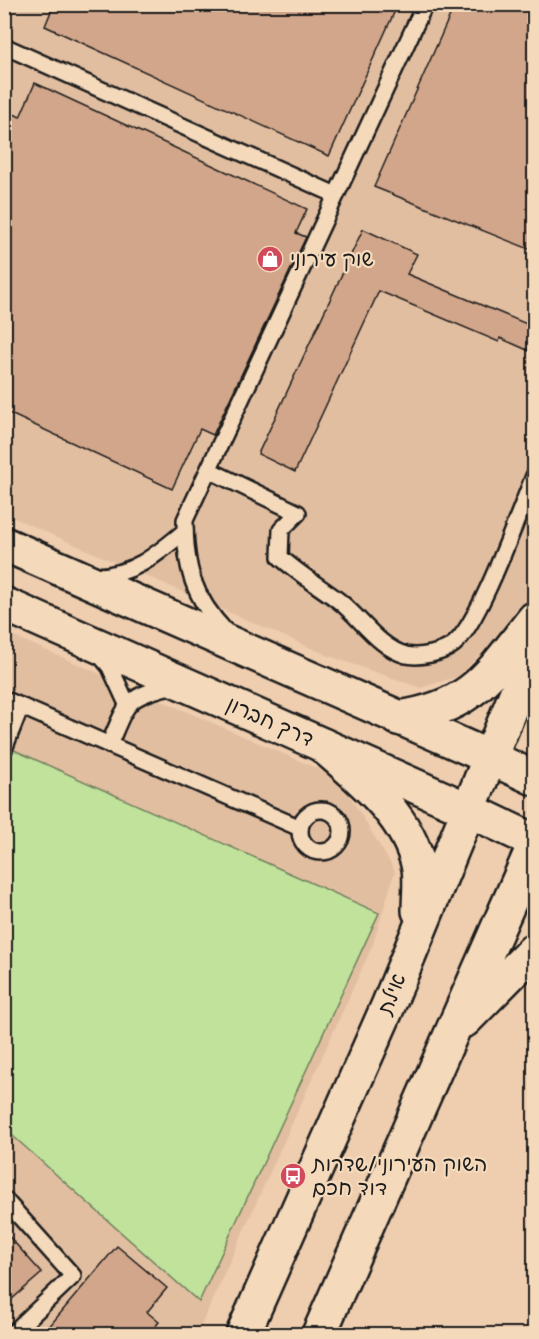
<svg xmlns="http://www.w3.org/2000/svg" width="539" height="1339" font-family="'Balsamiq Sans','Playpen Sans Hebrew',sans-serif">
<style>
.built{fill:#e2bea1}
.green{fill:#c0e29b;stroke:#6e7f5c;stroke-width:1.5}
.building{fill:#d2a68a;stroke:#1c1c1c;stroke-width:1.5}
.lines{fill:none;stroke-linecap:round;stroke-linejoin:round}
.service-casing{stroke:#1c1c1c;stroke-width:20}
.secondary-casing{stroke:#1c1c1c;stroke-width:38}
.trunk-casing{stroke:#1c1c1c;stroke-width:38}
.service{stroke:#f4d9bb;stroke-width:15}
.secondary{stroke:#f4d9bb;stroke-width:33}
.trunk{stroke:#f4d9bb;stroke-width:33}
.labels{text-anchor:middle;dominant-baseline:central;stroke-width:4.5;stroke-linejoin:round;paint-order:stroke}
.poi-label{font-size:21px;fill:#1c1c1c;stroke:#f4d9bb;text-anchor:start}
.street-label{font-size:21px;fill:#1c1c1c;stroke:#f4d9bb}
</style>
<rect width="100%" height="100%" fill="#efcdaf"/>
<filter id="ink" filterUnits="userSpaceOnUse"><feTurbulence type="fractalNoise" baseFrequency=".0167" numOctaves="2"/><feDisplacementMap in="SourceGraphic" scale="12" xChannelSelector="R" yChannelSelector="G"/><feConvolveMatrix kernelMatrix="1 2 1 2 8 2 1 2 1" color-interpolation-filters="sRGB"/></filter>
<g filter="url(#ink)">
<g class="built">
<path d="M5,5H534V582L520,613L459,676L421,688L329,656L5,514Z"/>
<path d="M4,632L339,778L395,871L373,944L197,1334H5Z"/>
</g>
<path class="green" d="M5,746L379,913L199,1302L5,1129Z"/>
<g class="building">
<path d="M54,4H398L329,156L45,26Z"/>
<path d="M455,4H534V251L374,187Z"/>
<path d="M35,83L307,209L296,233L306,237L213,435L200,429L172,489L4,411V109L20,117Z"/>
<path d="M363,229L417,254L407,274L534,327V353L500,338L499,342L379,291L295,472L258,454Z"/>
<path d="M4,1231L42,1273L4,1306Z"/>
<path d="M117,1246L167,1288L147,1312L159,1322L148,1335H42Z"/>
</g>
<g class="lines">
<g class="service-casing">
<g id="service">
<path d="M4,46L336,195"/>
<path d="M209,470L298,513L281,530L280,557C299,574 319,586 339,601C360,617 379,648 406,655C420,658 443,653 454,644C480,623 519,512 534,476"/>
<path d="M97,576C134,575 157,554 185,531"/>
<path d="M226,632C193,597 185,568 185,520L425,4"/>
<path d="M99,654L110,667L127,704"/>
<path d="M4,699L300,828"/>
<path d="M109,745C128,701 125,697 174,685"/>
<path d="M4,749L21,706"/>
<circle cx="321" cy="831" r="21"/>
<path d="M4,1199L73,1276L12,1334"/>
</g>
</g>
<g class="secondary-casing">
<g id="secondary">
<path d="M4,544L489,757"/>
<path d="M4,604L467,809"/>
</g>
</g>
<g class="trunk-casing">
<g id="trunk">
<path d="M398,718C474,707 490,674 534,619"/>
<path d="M322,745C360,778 408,815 419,868C421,881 419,897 419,911"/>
<path d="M489,757L534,778"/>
<path d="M467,809L534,841"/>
<path d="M465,1020L534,950"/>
<path d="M243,1334L388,1006L534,650"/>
<path d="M319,1334L534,846"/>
</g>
</g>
<use href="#service" class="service"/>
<use href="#secondary" class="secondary"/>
<use href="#trunk" class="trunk"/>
</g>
</g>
<defs>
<g id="shop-disc" transform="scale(1.35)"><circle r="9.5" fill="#d1495b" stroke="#f4d9bb"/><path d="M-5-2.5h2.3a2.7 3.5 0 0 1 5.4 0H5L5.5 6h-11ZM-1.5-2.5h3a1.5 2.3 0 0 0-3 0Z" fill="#fff"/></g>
<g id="bus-disc" transform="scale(1.35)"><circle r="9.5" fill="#d1495b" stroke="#f4d9bb"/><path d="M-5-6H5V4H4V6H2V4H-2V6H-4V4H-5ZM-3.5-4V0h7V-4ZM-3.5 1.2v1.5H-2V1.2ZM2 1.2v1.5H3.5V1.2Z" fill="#fff"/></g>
</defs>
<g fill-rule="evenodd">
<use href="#shop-disc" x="270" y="259"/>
<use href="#bus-disc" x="293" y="1176"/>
</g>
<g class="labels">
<g class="poi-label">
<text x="290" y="259">שוק עירוני</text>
<text x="312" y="1164">השוק העירוני/שדרות<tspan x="312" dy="24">דוד חכם</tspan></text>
</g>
<g class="street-label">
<text transform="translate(270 722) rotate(24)">דרך חברון</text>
<text transform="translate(392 994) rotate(-68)">אילת</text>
</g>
</g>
<rect width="539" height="1339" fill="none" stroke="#f4d9bb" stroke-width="24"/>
<rect x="12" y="12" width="515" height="1315" fill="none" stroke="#1c1c1c" stroke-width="2" filter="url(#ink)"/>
</svg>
